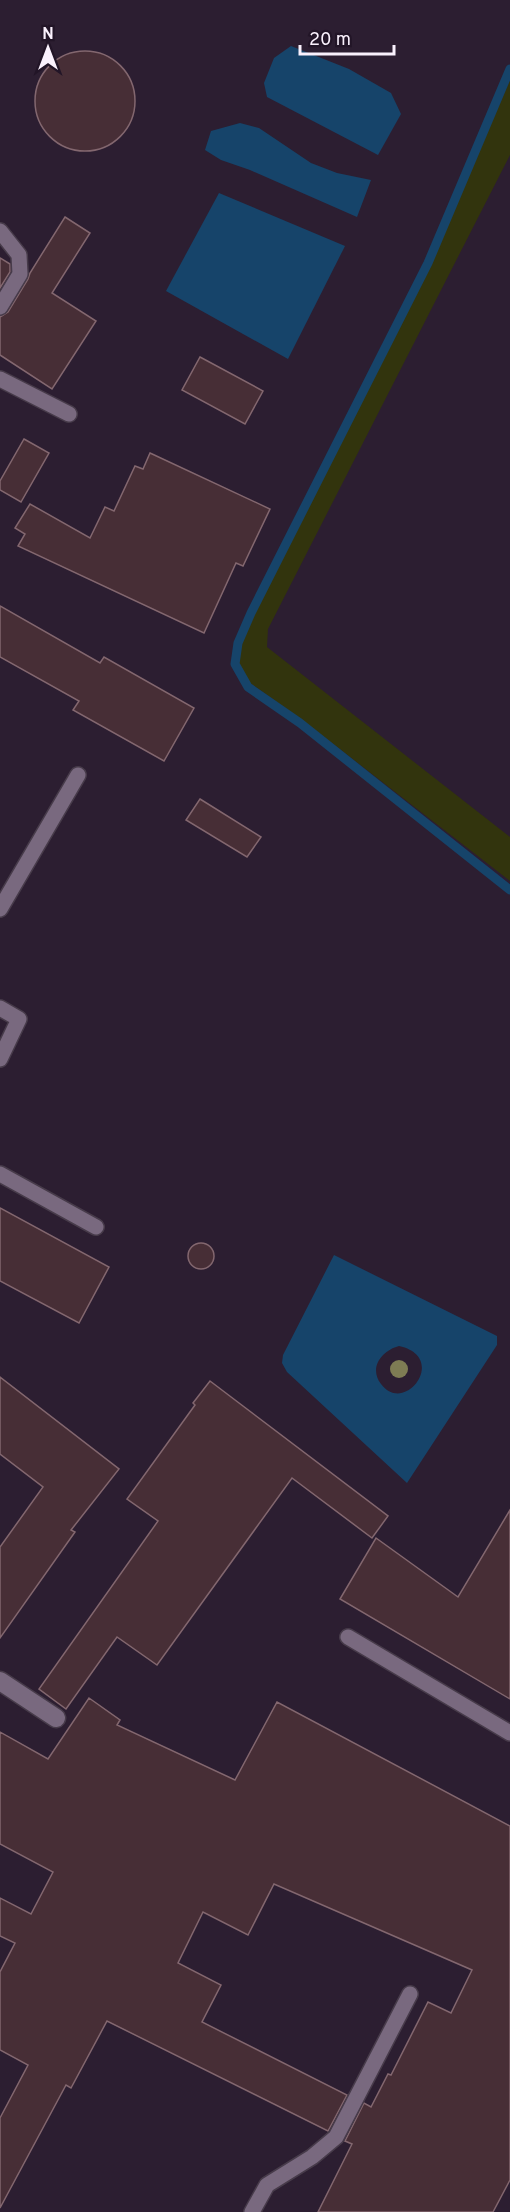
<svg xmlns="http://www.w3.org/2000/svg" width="510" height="2212" font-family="Overpass,sans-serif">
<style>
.green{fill:#32340d}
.water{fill:#16446a;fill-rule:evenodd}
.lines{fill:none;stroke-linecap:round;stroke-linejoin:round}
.stream{stroke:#16446a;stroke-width:9}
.building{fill:#472e36;stroke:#83676f;stroke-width:1.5}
.lane-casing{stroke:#473b4a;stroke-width:18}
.street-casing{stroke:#473b4a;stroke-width:21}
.lane{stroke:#79697f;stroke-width:15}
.street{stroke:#79697f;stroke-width:18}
.tree{fill:#7e7c54}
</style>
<rect width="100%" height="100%" fill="#2c1e31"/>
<path class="green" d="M510,80V155L268,629L267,647L510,837V881L301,719L250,683L238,664L240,645L253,616L431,263Z"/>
<g class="water">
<path d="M291,46L349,69L391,93L401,114L378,155L267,97L264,83L274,58Z"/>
<path d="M240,123L259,128L311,163L337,173L371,180L357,217L250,170L221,160L205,150L211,131Z"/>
<path d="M219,193L345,246L288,359L166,291Z"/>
<path d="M334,1255L497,1336V1345L407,1483L287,1372L282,1363L283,1355ZM399,1346C449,1357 405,1416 381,1384C368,1367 383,1350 399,1346Z"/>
</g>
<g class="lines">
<path class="stream" d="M510,69L428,263L251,613L238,643L235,664L248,687L300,723L510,890"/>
</g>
<g class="building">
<circle cx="85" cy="101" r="50"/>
<path d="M65,217L90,233L52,293L96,321L52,389L0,355V317L8,312L28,279L30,273Z"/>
<path d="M0,258L10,264V272L0,288Z"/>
<path d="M200,357L263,391L245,424L182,390Z"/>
<path d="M24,439L49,453L21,502L0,490V481Z"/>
<path d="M150,453L270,509L243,566L236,563L204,633L18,546L25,534L15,528L30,504L90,538L105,507L114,511L135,466L143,469Z"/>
<path d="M0,606L100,663L104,657L194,708L164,761L73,710L79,701L0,657Z"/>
<path d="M200,799L261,837L247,857L186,820Z"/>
<path d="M0,1208L109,1267L79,1323L0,1281Z"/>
<circle cx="201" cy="1256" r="13"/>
<path d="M0,1377L119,1469L71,1530L75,1532L0,1638V1547L43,1487L0,1454Z"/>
<path d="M210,1381L388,1516L372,1538L292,1478L157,1665L117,1637L66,1709L39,1689L158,1521L127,1499L195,1405L193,1403Z"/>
<path d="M510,1510V1699L340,1599L376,1538L458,1597Z"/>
<path d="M89,1698L120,1720L117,1725L235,1780L277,1702L510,1826V2180L493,2212H318L352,2144L345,2141L364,2103L371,2107L388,2074L391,2075L428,2002L451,2013L472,1970L274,1884L248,1935L203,1912L178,1963L221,1985L202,2022L347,2095L328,2131L107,2021L71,2088L66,2085L0,2208V2118L28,2065L0,2050V1972L15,1943L0,1936V1898L31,1914L53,1872L0,1844V1732L48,1759Z"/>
</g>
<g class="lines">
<g class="lane-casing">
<g id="lane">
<path d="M0,231L19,255L20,274L0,307"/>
<path d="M0,379L69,414"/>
<path d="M0,909L78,775"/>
<path d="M0,1008L19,1019L0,1059"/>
<path d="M0,1174L96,1227"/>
<path d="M348,1637L510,1733"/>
<path d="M252,2212L267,2185L312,2157L336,2137L410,1994"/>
</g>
</g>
<g class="street-casing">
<path id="street" d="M0,1681L56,1718"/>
</g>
<use href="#lane" class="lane"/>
<use href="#street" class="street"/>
</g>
<circle class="tree" cx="399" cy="1369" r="9"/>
<g transform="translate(48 48)" stroke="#221527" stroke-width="4.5" paint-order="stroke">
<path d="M0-4.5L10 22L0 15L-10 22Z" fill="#faf1fd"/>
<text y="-9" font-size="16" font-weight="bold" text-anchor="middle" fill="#faf1fd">N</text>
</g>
<path d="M300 45v9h94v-9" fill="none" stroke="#faf1fd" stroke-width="3"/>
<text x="309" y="45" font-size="18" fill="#faf1fd" stroke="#221527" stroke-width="4.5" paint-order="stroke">20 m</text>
</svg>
